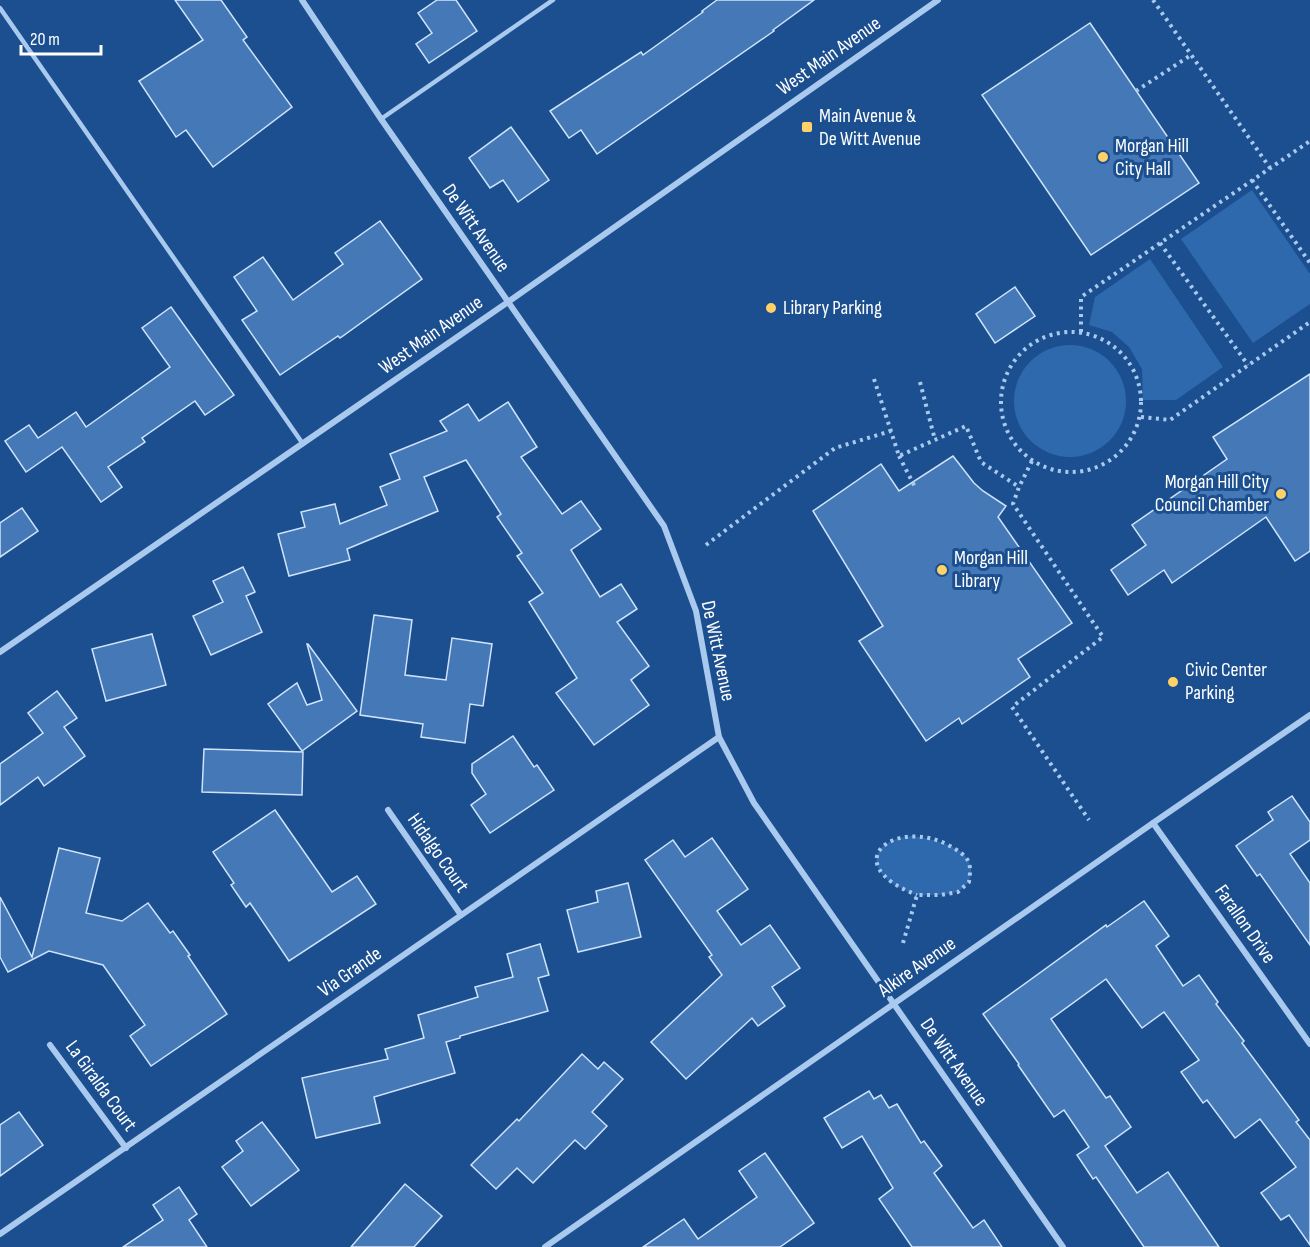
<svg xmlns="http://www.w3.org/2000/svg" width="1310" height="1247" font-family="'Sofia Sans Condensed',sans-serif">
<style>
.green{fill:#2e69ad}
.building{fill:#4478b7;stroke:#cfe3fa;stroke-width:1.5}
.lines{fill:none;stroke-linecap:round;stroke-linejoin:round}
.path{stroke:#a9c9ee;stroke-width:4;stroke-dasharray:3 4.5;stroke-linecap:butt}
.lane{stroke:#a9c9ee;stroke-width:4.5}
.street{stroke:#a9c9ee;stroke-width:6}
.poi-dot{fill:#ffd166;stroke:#1b4f8f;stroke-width:2}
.labels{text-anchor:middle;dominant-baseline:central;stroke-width:6;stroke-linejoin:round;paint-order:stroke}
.street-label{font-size:20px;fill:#fff;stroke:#1b4f8f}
.poi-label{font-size:20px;fill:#fff;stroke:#1b4f8f;text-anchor:start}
</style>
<rect width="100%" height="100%" fill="#1b4f8f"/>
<g class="green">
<path d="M1252,190L1310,274V304L1253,343L1181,239Z"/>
<path d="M1150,259L1223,367L1176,400H1143L1142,369L1129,347L1112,332L1089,325L1095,297Z"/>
<circle cx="1070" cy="401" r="56"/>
<path d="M911,836C929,838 968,845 971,868C972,872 970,878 969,882C966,885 962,889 959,891C953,894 942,895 936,895C930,895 923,896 917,895C911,894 905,890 900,888C863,868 872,840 911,836Z"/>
</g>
<g class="building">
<path d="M175,0H221L247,37L243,40L292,107L213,167L186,130L176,137L139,81L203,40Z"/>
<path d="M437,0H456L477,31L429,63L416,44L432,33L418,13Z"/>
<path d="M717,0H814L773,30L774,31L597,154L581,130L569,138L550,111L641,52L643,55L703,12L702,11Z"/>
<path d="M1090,23L1199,183L1091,255L982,95Z"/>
<path d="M511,127L549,180L518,202L503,180L490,188L469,158Z"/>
<path d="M380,221L422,279L340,338L338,336L280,375L242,320L257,311L234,277L263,257L293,300L343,264L335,253Z"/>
<path d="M1015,287L1035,316L995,343L976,314Z"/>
<path d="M171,307L234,395L205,415L195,401L142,438L145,442L108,467L122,487L101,502L62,447L26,472L5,441L29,425L38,438L76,412L86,427L170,367L142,328Z"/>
<path d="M1310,374V551L1295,561L1266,517L1172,583L1164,570L1128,595L1111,570L1146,545L1132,525L1227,459L1213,437Z"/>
<path d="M508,402L537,447L521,457L562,514L581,501L601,529L571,550L600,597L621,584L637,609L617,622L649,666L631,680L649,705L594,745L556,693L577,678L529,602L543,593L517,556L522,553L497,517L501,514L466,460L424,477L438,511L347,549L350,560L289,576L278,534L305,527L301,512L335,504L340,524L387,505L380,487L400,479L390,454L447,431L440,421L468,404L479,421Z"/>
<path d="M953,456L974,483L983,491L1006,506L998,517L1072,623L1018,659L1030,677L962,724L959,718L926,741L859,641L883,626L813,511L881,464L899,491Z"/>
<path d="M22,508L38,531L0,557V523Z"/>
<path d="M243,567L255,592L246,596L262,632L211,655L193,616L223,602L213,581Z"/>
<path d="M374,615L412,620L405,675L446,680L452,638L492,644L483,706L470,704L465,743L421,737L423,724L360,715Z"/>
<path d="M152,634L166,685L106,701L92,649Z"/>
<path d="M307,644H308L357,711L302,751L268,704L297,683L307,705L322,700Z"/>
<path d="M57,691L77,718L64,727L85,756L44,786L38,777L0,805V764L43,733L28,713Z"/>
<path d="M513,736L534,767L537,765L554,790L490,833L471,805L486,794L472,773V764Z"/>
<path d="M204,749L303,752L302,795L202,792Z"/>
<path d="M1292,796L1310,822V840L1290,854L1310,883V945L1260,874L1257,876L1236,846L1273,820L1268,812Z"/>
<path d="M275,810L332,892L357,876L376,904L289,961L250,903L246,907L231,885L234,883L213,852Z"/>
<path d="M712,838L748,889L717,911L741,945L770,925L800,968L772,987L785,1006L758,1026L752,1018L686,1079L651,1042L722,975L709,957L712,955L645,860L673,840L685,857Z"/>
<path d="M59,848L100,858L86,913L122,921L148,903L170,933L173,931L190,955L188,956L227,1014L151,1066L130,1036L145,1025L103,965L49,951L8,972L0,957V897L32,957Z"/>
<path d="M628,883L641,937L578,952L567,910L598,902L596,891Z"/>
<path d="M1144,901L1169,936L1156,946L1183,986L1199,975L1218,1002L1216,1004L1244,1041L1242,1043L1299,1120L1296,1122L1310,1140V1245L1289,1215L1281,1220L1261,1193L1296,1167L1260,1119L1235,1138L1207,1100L1203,1103L1181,1072L1199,1060L1164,1012L1142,1028L1106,979L1051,1019L1106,1098L1110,1096L1131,1127L1105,1146L1137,1193L1168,1172L1219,1247H1144L1096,1177L1093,1179L1077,1155L1089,1147L1064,1110L1054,1117L1018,1065L1019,1064L983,1014L1106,925L1107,927Z"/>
<path d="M540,944L549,975L538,978L548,1011L460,1036V1038L446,1042L455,1073L374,1097L380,1123L316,1138L302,1078L388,1059L385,1049L424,1038L418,1015L478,997L475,987L513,977L507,954Z"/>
<path d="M582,1054L598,1069L604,1062L623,1079L592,1112L607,1126L585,1149L575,1140L533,1183L517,1168L496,1189L471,1165L517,1119L519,1121Z"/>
<path d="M869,1091L874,1099L881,1095L889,1108L897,1104L921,1143L924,1141L942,1166L934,1173L973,1228L984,1220L1002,1247H912L879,1199L893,1188L862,1136L842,1148L824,1118Z"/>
<path d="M19,1112L43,1145L0,1176V1125Z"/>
<path d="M262,1122L299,1170L251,1206L222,1167L243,1151L236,1141Z"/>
<path d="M765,1153L814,1223L780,1247H643L684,1219L698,1239L757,1197L739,1171Z"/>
<path d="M405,1184L442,1216L414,1247H351Z"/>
<path d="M179,1187L197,1214L189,1220L207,1247H123L163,1220L153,1205Z"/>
</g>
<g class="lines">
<g class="path">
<path d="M1153,0L1270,168"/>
<path d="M1136,91L1191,55"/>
<path d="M1252,180L1310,263"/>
<path d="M1160,243L1248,365"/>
<circle cx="1071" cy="402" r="70"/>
<path d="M1081,332V297L1310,141"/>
<path d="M874,379L899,456L966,426L981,462L1019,487"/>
<path d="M920,382L935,440"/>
<path d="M1141,417L1170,420L1310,322"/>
<path d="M899,456L916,489"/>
<path d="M1032,461L1019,487L1013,504L1103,637L1012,707L1089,820"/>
<path d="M706,545L835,448L891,431"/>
<path d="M903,943L917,895H940L958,892L969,882C972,861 969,857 950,846C896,816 834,863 917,895"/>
</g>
<g class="lane">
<path d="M0,8L303,444"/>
<path d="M381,119L553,0"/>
</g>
<g class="street">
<path d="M302,0L381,119L664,526L696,611L719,737L754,803L1063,1247"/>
<path d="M0,652L508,302L938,0"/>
<path d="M388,810L461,915"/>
<path d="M1153,823L1310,1044"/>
<path d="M50,1045L126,1148"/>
<path d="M0,1234L719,737"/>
<path d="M545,1247L1153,823L1310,715"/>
</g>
</g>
<g class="poi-dot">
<rect x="801" y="121" width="12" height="12" rx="3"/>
<circle cx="1103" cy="157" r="6"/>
<circle cx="771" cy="308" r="6"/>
<circle cx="1281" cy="494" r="6"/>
<circle cx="942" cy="570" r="6"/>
<circle cx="1173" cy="682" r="6"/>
</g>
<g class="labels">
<g class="street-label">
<text transform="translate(829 56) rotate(-35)">West Main Avenue</text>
<text transform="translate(476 228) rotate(55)">De Witt Avenue</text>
<text transform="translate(431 335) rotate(-35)">West Main Avenue</text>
<text transform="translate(718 651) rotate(78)">De Witt Avenue</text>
<text transform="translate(438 853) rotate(55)">Hidalgo Court</text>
<text transform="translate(1245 924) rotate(55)">Farallon Drive</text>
<text transform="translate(917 967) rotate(-35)">Alkire Avenue</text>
<text transform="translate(350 972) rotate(-35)">Via Grande</text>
<text transform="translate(954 1062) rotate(55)">De Witt Avenue</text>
<text transform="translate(101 1086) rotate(54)">La Giralda Court</text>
</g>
<g class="poi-label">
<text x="819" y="116">Main Avenue &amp;<tspan x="819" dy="23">De Witt Avenue</tspan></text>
<text x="1115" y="146">Morgan Hill<tspan x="1115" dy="23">City Hall</tspan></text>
<text x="783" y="308">Library Parking</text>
<text x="1269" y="482" text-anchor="end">Morgan Hill City<tspan x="1269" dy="23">Council Chamber</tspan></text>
<text x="954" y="558">Morgan Hill<tspan x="954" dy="23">Library</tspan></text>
<text x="1185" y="670">Civic Center<tspan x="1185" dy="23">Parking</tspan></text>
</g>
</g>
<path d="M21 45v9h80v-9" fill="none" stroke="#ffffff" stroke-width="3"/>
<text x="30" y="45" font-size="18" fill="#ffffff" stroke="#1b4f8f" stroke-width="4.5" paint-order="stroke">20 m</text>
</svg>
